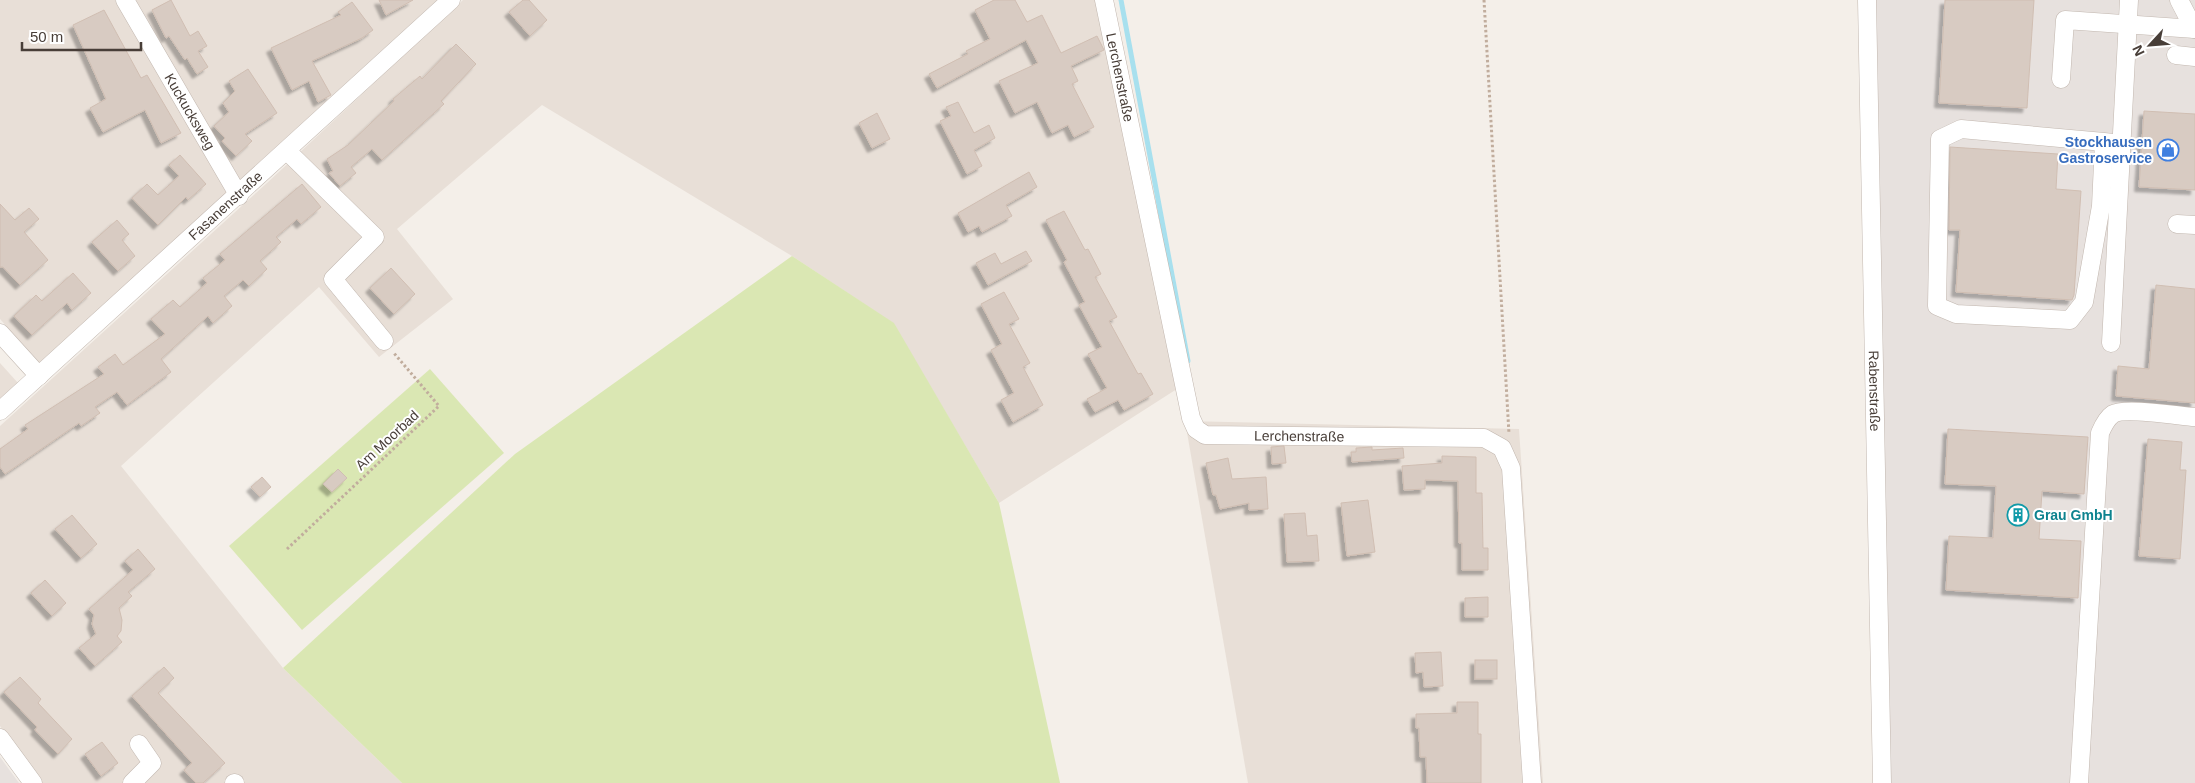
<svg xmlns="http://www.w3.org/2000/svg" width="2195" height="783" font-family="Helvetica,sans-serif">
<style>
.residential{fill:#e8dfd7}
.industrial{fill:#e7e1de}
.green{fill:#dae7b3}
.lines{fill:none;stroke-linecap:round;stroke-linejoin:round}
.stream{stroke:#a8e0ee;stroke-width:5}
.building{fill:#d8cbc2;stroke:#d0beb2;filter:url(#shadow)}
.minor-casing{stroke:#c2b7af;stroke-width:19}
.path{stroke:#c1ad9d;stroke-width:3;stroke-dasharray:2.5 2.5;stroke-linecap:butt}
.minor{stroke:#fff;stroke-width:18}
.labels{text-anchor:middle;dominant-baseline:central;stroke-width:4;stroke-linejoin:round;paint-order:stroke}
.street-label{font-size:14px;fill:#483e38;stroke:#fff}
.shop-label{font-size:14px;font-weight:bold;fill:#366cbe;stroke:#fff;text-anchor:end}
.culture-label{font-size:14px;font-weight:bold;fill:#0d838f;stroke:#fff;text-anchor:start}
</style>
<defs>
<filter id="shadow"><feDropShadow dx="-4.5" dy="4.5" stdDeviation="1" flood-color="#0004"/></filter>
</defs>
<rect width="100%" height="100%" fill="#f4efe9"/>
<g class="residential">
<path d="M0,0H115L227,193L40,363L0,319Z"/>
<path d="M134,0H437L238,182Z"/>
<path d="M463,0H1106L1180,387L999,503L893,323L792,256L542,105L397,229L453,299L379,357L319,287L121,466L283,668L402,783H42L0,726V426L267,183Z"/>
<path d="M0,363L18,383L0,400Z"/>
<path d="M1185,421L1519,429L1543,783H1248Z"/>
</g>
<g class="industrial">
<path d="M1873,0H2195V783H1889Z"/>
<path d="M0,757L19,783H0Z"/>
</g>
<g class="green">
<path d="M792,256L894,323L999,503L1060,783H402L283,668L515,454Z"/>
<path d="M430,369L504,453L302,630L229,546Z"/>
</g>
<g class="lines">
<path class="stream" d="M1121,0L1188,361"/>
</g>
<g class="building">
<path d="M171,0L190,36L198,31L207,46L198,51L208,67L197,74L187,58L185,60L169,36L166,38L152,10Z"/>
<path d="M379,0H413L386,15Z"/>
<path d="M523,0H529L547,20L530,36L509,12Z"/>
<path d="M994,0H1015L1027,22L1042,15L1061,53L1097,36L1104,50L1071,66L1078,81L1072,84L1094,127L1074,137L1068,125L1052,133L1037,102L1015,113L999,81L1038,63L1026,40L937,88L929,74L968,54L966,51L990,39L975,10Z"/>
<path d="M1945,0H2034L2027,108L1939,103Z"/>
<path d="M352,2L373,30L362,38L312,61L331,95L318,102L309,81L292,90L271,48L341,15L338,12Z"/>
<path d="M104,10L141,78L147,75L181,133L161,143L145,110L103,132L90,108L106,99L73,25Z"/>
<path d="M456,44L476,64L441,101L444,104L382,160L372,149L351,167L356,173L340,186L329,173L333,171L327,159L348,145L394,101L393,99L420,76L422,79Z"/>
<path d="M248,69L277,113L245,134L252,141L236,156L222,141L225,138L214,126L229,112L223,103L235,91L229,81Z"/>
<path d="M958,102L974,133L989,125L995,138L974,150L982,166L967,174L940,121L951,116L946,107Z"/>
<path d="M2144,111L2195,114V190L2139,187Z"/>
<path d="M877,113L890,139L872,148L859,123Z"/>
<path d="M1950,147L2058,154L2056,189L2081,191L2074,295L2072,300L1956,292L1960,230H1949Z"/>
<path d="M180,155L206,184L188,200L186,197L158,225L132,198L147,184L158,195L179,176L169,165Z"/>
<path d="M1029,172L1037,187L1006,205L1012,216L982,232L979,226L968,232L958,213Z"/>
<path d="M302,184L321,207L301,224L297,219L276,237L281,242L260,261L267,269L249,286L243,280L224,296L232,306L213,323L208,316L161,359L171,372L127,405L117,392L95,407L100,413L81,426L79,423L5,474L0,467V449L28,429L25,425L104,374L98,367L115,354L123,365L165,334L151,319L173,300L180,307L207,283L203,278L225,260L220,254Z"/>
<path d="M0,204L15,220L29,208L39,219L24,232L48,260L20,285L3,267H0Z"/>
<path d="M1064,211L1085,250L1088,249L1101,274L1095,277L1117,317L1109,321L1138,374L1141,373L1153,394L1124,410L1118,400L1095,412L1087,399L1107,388L1088,354L1102,347L1079,305L1085,302L1064,262L1067,260L1046,220Z"/>
<path d="M117,220L129,234L122,240L135,256L118,271L92,242Z"/>
<path d="M1026,251L1032,261L988,285L976,263L995,253L1001,264Z"/>
<path d="M391,268L415,294L394,314L370,288Z"/>
<path d="M73,273L91,293L72,310L67,303L32,335L14,316L36,295L42,301Z"/>
<path d="M2156,285L2195,289V403L2116,396L2118,366L2149,369Z"/>
<path d="M1004,292L1019,319L1009,324L1030,363L1023,367L1043,405L1013,422L1001,400L1014,393L991,350L1002,344L981,304Z"/>
<path d="M1948,429L2088,437L2084,494L2042,491L2039,539L2081,541L2078,598L1946,590L1949,536L1993,538L1996,486L1945,484Z"/>
<path d="M2148,439L2182,442L2180,470H2186L2180,559L2139,556Z"/>
<path d="M1284,446L1286,463L1272,464L1271,447Z"/>
<path d="M1372,447V450L1403,448L1404,458L1352,462L1351,452H1356V448Z"/>
<path d="M1442,456L1476,457V493H1482L1483,548H1488V570H1462V543H1459L1458,481L1425,480V489L1404,490L1402,466L1442,463Z"/>
<path d="M1228,458L1232,479L1266,477L1268,509L1249,510V503L1220,509L1216,495H1213L1206,463Z"/>
<path d="M338,469L347,478L332,492L323,484Z"/>
<path d="M262,477L271,487L260,497L251,487Z"/>
<path d="M1368,500L1375,552L1347,556L1341,503Z"/>
<path d="M1305,513L1307,536L1317,535L1319,561L1287,562L1284,514Z"/>
<path d="M72,515L97,544L81,558L55,529Z"/>
<path d="M138,549L155,569L128,592L132,596L119,608L122,620L121,631L117,636L122,642L95,666L79,648L96,634L92,624L94,615L89,609L133,570L125,561Z"/>
<path d="M45,580L66,603L52,616L31,593Z"/>
<path d="M1488,597V617H1465V598Z"/>
<path d="M1441,652L1443,686L1424,687L1423,672L1416,673L1415,653Z"/>
<rect x="1475" y="660" width="22" height="19"/>
<path d="M164,667L174,678L158,693L225,763L203,783H196L184,770L192,763L132,696Z"/>
<path d="M20,677L41,699L38,703L72,739L58,754L35,730L37,727L4,692Z"/>
<path d="M1457,702H1478V734H1481V783H1427L1426,757H1420L1419,728H1416V714L1457,713Z"/>
<path d="M102,742L118,763L101,776L85,754Z"/>
</g>
<g class="lines">
<g class="minor-casing">
<g id="minor">
<path id="s1" d="M125,0L239,196"/>
<path id="s2" d="M1104,0L1191,418L1196,429L1205,435L1484,438L1502,448L1511,468L1532,783"/>
<path id="s3" d="M1867,0L1882,783"/>
<path d="M2179,0L2194,29"/>
<path d="M2176,55L2195,57"/>
<path d="M2061,79L2065,20L2195,29"/>
<path d="M2104,142L2101,206L2084,302L2070,320L1956,314L1937,306L1940,139L1961,129L2104,142L2122,144"/>
<path d="M287,151L375,237L333,279L384,341"/>
<path d="M2177,224L2195,225"/>
<path d="M0,333L39,376"/>
<path d="M2111,343L2129,0"/>
<path id="s4" d="M0,411L451,0"/>
<path d="M0,738L33,783"/>
<path d="M132,783L152,763L139,744"/>
<path d="M234,783H235"/>
<path d="M2079,783L2100,433C2103,426 2107,418 2113,414C2125,407 2179,416 2195,417"/>
</g>
</g>
<g class="path">
<path d="M1484,0L1509,434"/>
<path d="M287,549L439,406L393,352"/>
</g>
<use href="#minor" class="minor"/>
</g>
<defs>
<g id="shop-ring" transform="scale(1.125)"><circle r="9.5" fill="#fff" stroke="#3f7fe0" stroke-width="1.5"/><path d="M-5-2.5h2.3a2.7 3.5 0 0 1 5.4 0H5L5.5 6h-11ZM-1.5-2.5h3a1.5 2.3 0 0 0-3 0Z" fill="#3f7fe0"/></g>
<g id="building-ring" transform="scale(1.125)"><circle r="9.5" fill="#fff" stroke="#0f9aa8" stroke-width="1.5"/><path d="M-4-6H4V6H1V3H-1V6H-4ZM-2.5-4.3h1.7v1.8h-1.7ZM.8-4.3h1.7v1.8H.8ZM-2.5-1h1.7V.8h-1.7ZM.8-1h1.7V.8H.8Z" fill="#0f9aa8"/></g>
</defs>
<g fill-rule="evenodd">
<use href="#shop-ring" x="2168" y="150"/>
<use href="#building-ring" x="2018" y="515"/>
</g>
<g class="labels">
<g class="street-label">
<text stroke="none"><textPath href="#s2" startOffset="79">Lerchenstraße</textPath></text>
<text stroke="none"><textPath href="#s1" startOffset="129">Kuckucksweg</textPath></text>
<text stroke="none"><textPath href="#s4" startOffset="305">Fasanenstraße</textPath></text>
<text stroke="none"><textPath href="#s3" startOffset="391">Rabenstraße</textPath></text>
<text stroke="none"><textPath href="#s2" startOffset="544">Lerchenstraße</textPath></text>
<text transform="translate(387 440) rotate(-43)">Am Moorbad</text>
</g>
<g class="shop-label">
<text x="2152" y="142">Stockhausen<tspan x="2152" dy="16">Gastroservice</tspan></text>
</g>
<g class="culture-label">
<text x="2034" y="515">Grau GmbH</text>
</g>
</g>
<g transform="translate(2150 45) rotate(244)" stroke="#ffffff" stroke-width="4" paint-order="stroke">
<path d="M0-4L9 19L0 12L-9 19Z" fill="#483e38"/>
<text y="-8" font-size="14" font-weight="bold" text-anchor="middle" fill="#483e38">N</text>
</g>
<path d="M22 42v8h119v-8" fill="none" stroke="#483e38" stroke-width="2.5"/>
<text x="30" y="42" font-size="15" fill="#483e38" stroke="#ffffff" stroke-width="4" paint-order="stroke">50 m</text>
</svg>
